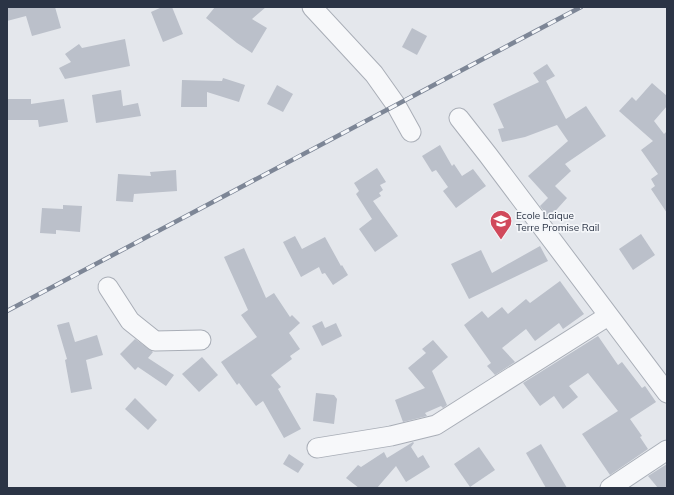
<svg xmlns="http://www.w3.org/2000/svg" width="674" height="495" font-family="Mulish,sans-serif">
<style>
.building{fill:#bbc0ca}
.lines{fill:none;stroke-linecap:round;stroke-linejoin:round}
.minor-casing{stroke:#a9aeb7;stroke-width:21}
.minor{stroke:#f7f8fa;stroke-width:19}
.rail-casing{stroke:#7d8696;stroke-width:4.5}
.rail{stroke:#f4f6f9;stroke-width:3;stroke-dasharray:9;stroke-linecap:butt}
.labels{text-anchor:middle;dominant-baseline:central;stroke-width:3.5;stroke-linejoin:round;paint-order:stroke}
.poi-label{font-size:10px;fill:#2b3445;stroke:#f4f6f9;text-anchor:start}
</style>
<rect width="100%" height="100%" fill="#e4e7ec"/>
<g class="building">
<path d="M7,7H55L61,28L32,36L26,16L7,21Z"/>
<path d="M162,7H172L183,34L163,42L151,12Z"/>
<path d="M215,7H266L252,19L267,28L252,53L237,43L206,18Z"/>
<path d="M412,28L427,36L417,55L402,47Z"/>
<path d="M125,39L130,66L65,79L59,68L71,62L65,54L79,44L82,48Z"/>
<path d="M547,64L555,76L546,81L566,119L586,106L606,136L565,164L571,171L555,186L567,198L549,218L540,206L548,198L528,176L568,141L557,125L525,137L502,142L498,129L504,128L493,104L539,82L533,73Z"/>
<path d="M223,78L245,85L239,102L207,92V107H181L182,80L222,81Z"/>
<path d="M652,83L667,96V106L654,121L664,134L667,131V213L651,189L655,186L651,179L658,174L641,150L653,141L619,111L632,97L636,101Z"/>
<path d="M277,85L293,94L283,112L267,104Z"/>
<path d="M121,90L123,106L138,103L141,116L96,123L92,95Z"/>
<path d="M8,99H31V104L64,99L68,122L39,127L38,120H8Z"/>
<path d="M440,145L452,166L454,164L462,176L473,169L486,186L456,208L443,191L448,187L436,170L432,172L422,156Z"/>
<path d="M377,168L386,182L380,185L383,190L379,193L381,196L373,201L398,236L375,252L359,229L372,219L356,194L359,191L354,183Z"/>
<path d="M176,170L177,191L134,194L133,202L116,201L118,174L151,176L150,172Z"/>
<path d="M63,205L82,206L80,232L56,230V234L40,233L42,208L63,209Z"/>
<path d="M641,234L655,255L633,270L619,249Z"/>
<path d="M295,236L302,249L325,237L341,266L342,265L348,275L333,285L325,273L322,274L319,267L301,277L283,242Z"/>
<path d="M540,246L548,261L469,299L451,264L481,250L492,273Z"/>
<path d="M244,248L266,298L274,293L290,317L292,315L300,323L289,333L300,349L290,356L292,359L271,375L281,387L278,389L301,429L284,438L263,401L256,406L239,383L237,385L221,362L257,337L241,315L248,310L224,257Z"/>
<path d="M560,281L584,314L563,329L559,323L535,341L526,329L502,348L515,362L495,375L487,366L491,363L464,325L482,311L488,318L502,307L508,314L526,299L530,303Z"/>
<path d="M322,321L325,328L336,323L342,336L322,346L312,326Z"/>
<path d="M69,322L75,342L97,335L103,355L86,360L92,389L71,393L65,360L67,359L57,325Z"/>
<path d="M598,336L618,365L622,362L642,388L645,386L656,402L630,419L642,436L640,437L648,449L610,475L582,434L618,411L588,373L569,386L578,397L563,409L554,396L540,406L523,383Z"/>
<path d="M135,339L153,352L148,358L174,375L166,386L138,367L135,370L120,354Z"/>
<path d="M433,340L448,357L432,371L447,405L443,408L441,406L425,413L427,416L403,422L395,400L425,388L408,368L426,353L422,349Z"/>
<path d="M202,357L218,375L199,392L182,374Z"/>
<path d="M316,393L334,395L337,399L334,424L313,421Z"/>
<path d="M135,398L157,420L148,430L125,409Z"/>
<path d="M413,442L414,443L411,447L418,458L423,455L430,467L406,482L396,466L377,488H359L346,478L358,465L361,467L384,452L387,458Z"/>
<path d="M541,444L567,488H546L526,453Z"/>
<path d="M479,447L495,470L470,487L454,464Z"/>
<path d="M289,454L304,464L298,473L283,464Z"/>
<path d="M667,464V488H658L648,476Z"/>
</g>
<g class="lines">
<g class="minor-casing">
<g id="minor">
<path d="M312,7L374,74L396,105L411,132"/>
<path d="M459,118L488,155L667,393"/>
<path d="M108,287L130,321L155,341L201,340"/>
<path d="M317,448L391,436L436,425L608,316"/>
<path d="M610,488L667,450"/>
</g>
</g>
<use href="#minor" class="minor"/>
<g class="rail-casing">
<path id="rail" d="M7,311L581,7"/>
</g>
<use href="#rail" class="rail"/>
</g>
<defs>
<g id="school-pin" transform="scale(1.15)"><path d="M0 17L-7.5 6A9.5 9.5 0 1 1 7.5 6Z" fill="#d1495b" stroke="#f4f6f9"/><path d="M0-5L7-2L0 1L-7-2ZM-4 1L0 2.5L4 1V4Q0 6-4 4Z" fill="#fff"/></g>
</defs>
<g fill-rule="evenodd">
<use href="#school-pin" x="501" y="221"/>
</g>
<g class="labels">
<g class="poi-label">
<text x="516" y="215">Ecole Laique<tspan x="516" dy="12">Terre Promise Rail</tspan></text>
</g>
</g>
<rect width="674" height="495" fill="none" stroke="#2b3445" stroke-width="16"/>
</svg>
